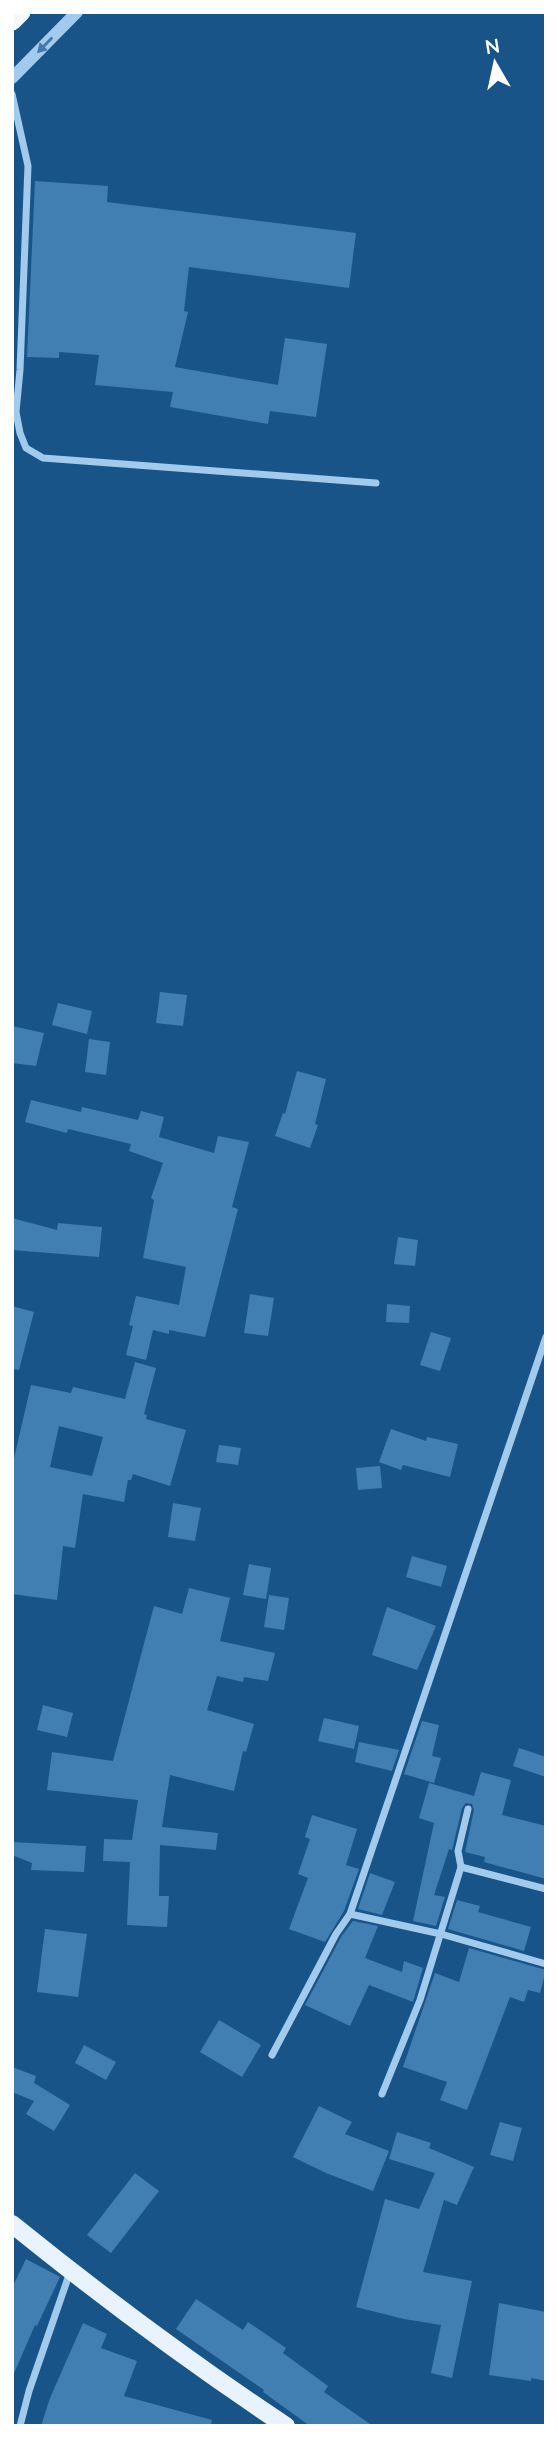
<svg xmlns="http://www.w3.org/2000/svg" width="558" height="2438" font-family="Lato,sans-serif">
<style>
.building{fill:#417eb2;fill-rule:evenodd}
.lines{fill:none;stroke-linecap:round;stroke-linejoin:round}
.minor{stroke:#a1caed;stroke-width:7}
.tertiary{stroke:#a1caed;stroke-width:12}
.primary{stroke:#e8f3ff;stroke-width:18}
.trunk{stroke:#f4f9ff;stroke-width:19}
.oneway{fill:#4277a7}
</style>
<rect width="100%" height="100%" fill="#195489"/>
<g class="building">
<path d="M35,181L108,186L107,202L356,233L349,288L189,267L184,311L188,312L175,367L278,385L285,338L327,344L316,417L270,411L268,424L170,407L173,392L95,385L99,355L59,352V358L27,357Z"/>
<path d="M160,992L187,995L183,1026L156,1023Z"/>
<path d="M58,1003L92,1011L87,1034L52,1025Z"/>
<path d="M12,1026L44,1033L36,1066L12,1063Z"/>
<path d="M89,1039L110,1042L106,1075L85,1072Z"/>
<path d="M297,1071L326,1079L315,1124L318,1125L310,1148L275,1136L283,1113L285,1114Z"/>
<path d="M31,1100L81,1112L82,1107L138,1120L141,1111L164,1117L159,1137L214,1153L218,1136L249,1142L232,1207L238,1209L205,1337L169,1330V1334L153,1330L146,1360L126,1355L133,1326L129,1325L136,1296L179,1305L186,1267L143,1258L154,1200L151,1198L163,1163L129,1151L131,1144L68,1129L67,1133L25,1122Z"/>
<path d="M12,1218L57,1230L58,1223L102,1227L99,1257L12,1250Z"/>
<path d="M398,1237L418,1240L415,1266L394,1264Z"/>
<path d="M250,1294L274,1298L268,1336L244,1333Z"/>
<path d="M387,1304L410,1306L409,1323L386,1322Z"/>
<path d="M12,1306L34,1312L19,1370L12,1369Z"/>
<path d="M431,1332L451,1338L440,1371L420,1365Z"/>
<path d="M135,1362L156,1368L144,1414L147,1415L146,1419L186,1430L170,1486L133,1474L131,1480H128L124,1502L83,1494L75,1548L63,1546L57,1600L12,1594V1467L31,1385L71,1393L73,1387L125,1399ZM59,1426L103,1437L92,1476L50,1467Z"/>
<path d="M391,1429L426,1441L427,1437L458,1444L450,1477L403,1465L401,1470L379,1462Z"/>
<path d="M219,1445L241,1448L238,1465L216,1462Z"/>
<path d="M380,1466L382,1488L358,1490L356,1468Z"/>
<path d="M173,1503L201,1508L195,1541L168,1537Z"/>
<path d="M412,1556L447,1566L441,1587L406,1577Z"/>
<path d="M249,1564L271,1568L266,1599L243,1595Z"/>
<path d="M189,1588L230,1598L220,1641L275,1653L268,1681L244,1677L243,1682L217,1676L207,1710L254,1724L246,1752L243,1751L234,1791L170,1775L162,1827L218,1833L216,1850L160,1845L159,1896H169L167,1927L127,1925L130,1862L103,1861L104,1839L132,1840L138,1800L47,1790L52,1752L113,1761L154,1606L182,1614Z"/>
<path d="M269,1595L289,1598L284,1630L264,1627Z"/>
<path d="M387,1607L436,1626L417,1670L372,1655Z"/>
<path d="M43,1705L73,1713L67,1737L37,1730Z"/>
<path d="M324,1718L359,1726L354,1749L318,1741Z"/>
<path d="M422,1721L439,1725L432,1756L441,1758L434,1783L404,1774Z"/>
<path d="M359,1742L399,1750L392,1771L355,1762Z"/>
<path d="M519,1748L546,1757V1777L513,1766Z"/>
<path d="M481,1772L511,1780L502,1815L546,1826V1879L484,1862L485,1857L465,1852L474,1810L472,1804L466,1803L462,1808L452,1850L449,1849L434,1895L445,1897L436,1926L413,1921L434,1823L419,1818L429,1783L474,1796Z"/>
<path d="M312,1815L357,1829L346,1865L359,1869L344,1911L325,1942L289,1929L308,1878L298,1874L310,1839L305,1837Z"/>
<path d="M12,1842L86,1846L84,1872L31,1870L32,1863L12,1855Z"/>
<path d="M370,1873L395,1882L382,1915L358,1909Z"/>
<path d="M457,1900L480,1906L478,1912L531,1927L524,1951L448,1929Z"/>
<path d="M353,1921L378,1926L365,1958L402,1972L404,1961L423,1968L413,2002L369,1985L350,2026L305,2005L341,1937Z"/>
<path d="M45,1929L87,1934L78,1997L37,1992Z"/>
<path d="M469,1948L546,1970L540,1993L528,1990L524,2002L510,1997L467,2110L440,2100L447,2082L403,2067L435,1973L459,1982Z"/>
<path d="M219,2020L261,2045L242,2077L200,2052Z"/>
<path d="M84,2045L116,2062L106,2080L75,2063Z"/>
<path d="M12,2067L36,2076L34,2083L70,2105L54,2131L26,2114L34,2101L12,2092Z"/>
<path d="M319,2106L352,2122L345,2134L389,2151L373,2191L326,2173L293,2157Z"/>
<path d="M500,2122L522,2128L513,2161L490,2155Z"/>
<path d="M397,2132L431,2143L429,2148L474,2167L457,2205L444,2200L423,2272L472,2281L452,2378L431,2373L441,2325L404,2319L356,2307L385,2199L419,2209L435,2173L389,2159Z"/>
<path d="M135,2173L159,2191L111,2253L87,2235Z"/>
<path d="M26,2259L60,2277L37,2326L35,2325L12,2378V2288Z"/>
<path d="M196,2299L243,2330L248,2322L286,2348L283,2353L328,2386L324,2392L373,2426H310L263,2392L264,2390L176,2329Z"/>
<path d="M499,2303L546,2312V2381L531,2378V2381L489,2375Z"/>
<path d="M83,2323L107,2334L101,2348L137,2361L124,2396L212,2420L211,2426H41L50,2398Z"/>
</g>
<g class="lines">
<g class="minor">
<path d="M12,94L28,166L20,370L16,412L20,433L26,448L43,458L376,483"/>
<path d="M461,1867L546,1889"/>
<path d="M350,1914L441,1934L546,1964"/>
<path d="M272,2055L336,1934L350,1914L546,1337"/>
<path d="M382,2094L420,2000L461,1867L458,1851L468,1809"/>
<path d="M20,2426L29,2391L70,2272"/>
</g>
<path class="tertiary" d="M12,78L77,12"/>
<path class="primary" d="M12,2224C101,2296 191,2363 286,2426"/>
<path class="trunk" d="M12,21L21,12"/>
</g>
<defs><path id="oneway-solid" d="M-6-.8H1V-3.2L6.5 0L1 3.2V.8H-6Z" transform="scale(1.75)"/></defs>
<use class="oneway" href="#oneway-solid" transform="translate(45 45) rotate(134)"/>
<rect width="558" height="2438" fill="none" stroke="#ffffff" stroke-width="28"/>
<g transform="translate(495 63) rotate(351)" stroke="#195489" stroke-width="5" paint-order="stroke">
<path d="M0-5L12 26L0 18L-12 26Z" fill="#ffffff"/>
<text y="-10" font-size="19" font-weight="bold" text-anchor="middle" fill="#ffffff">N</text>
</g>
</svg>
